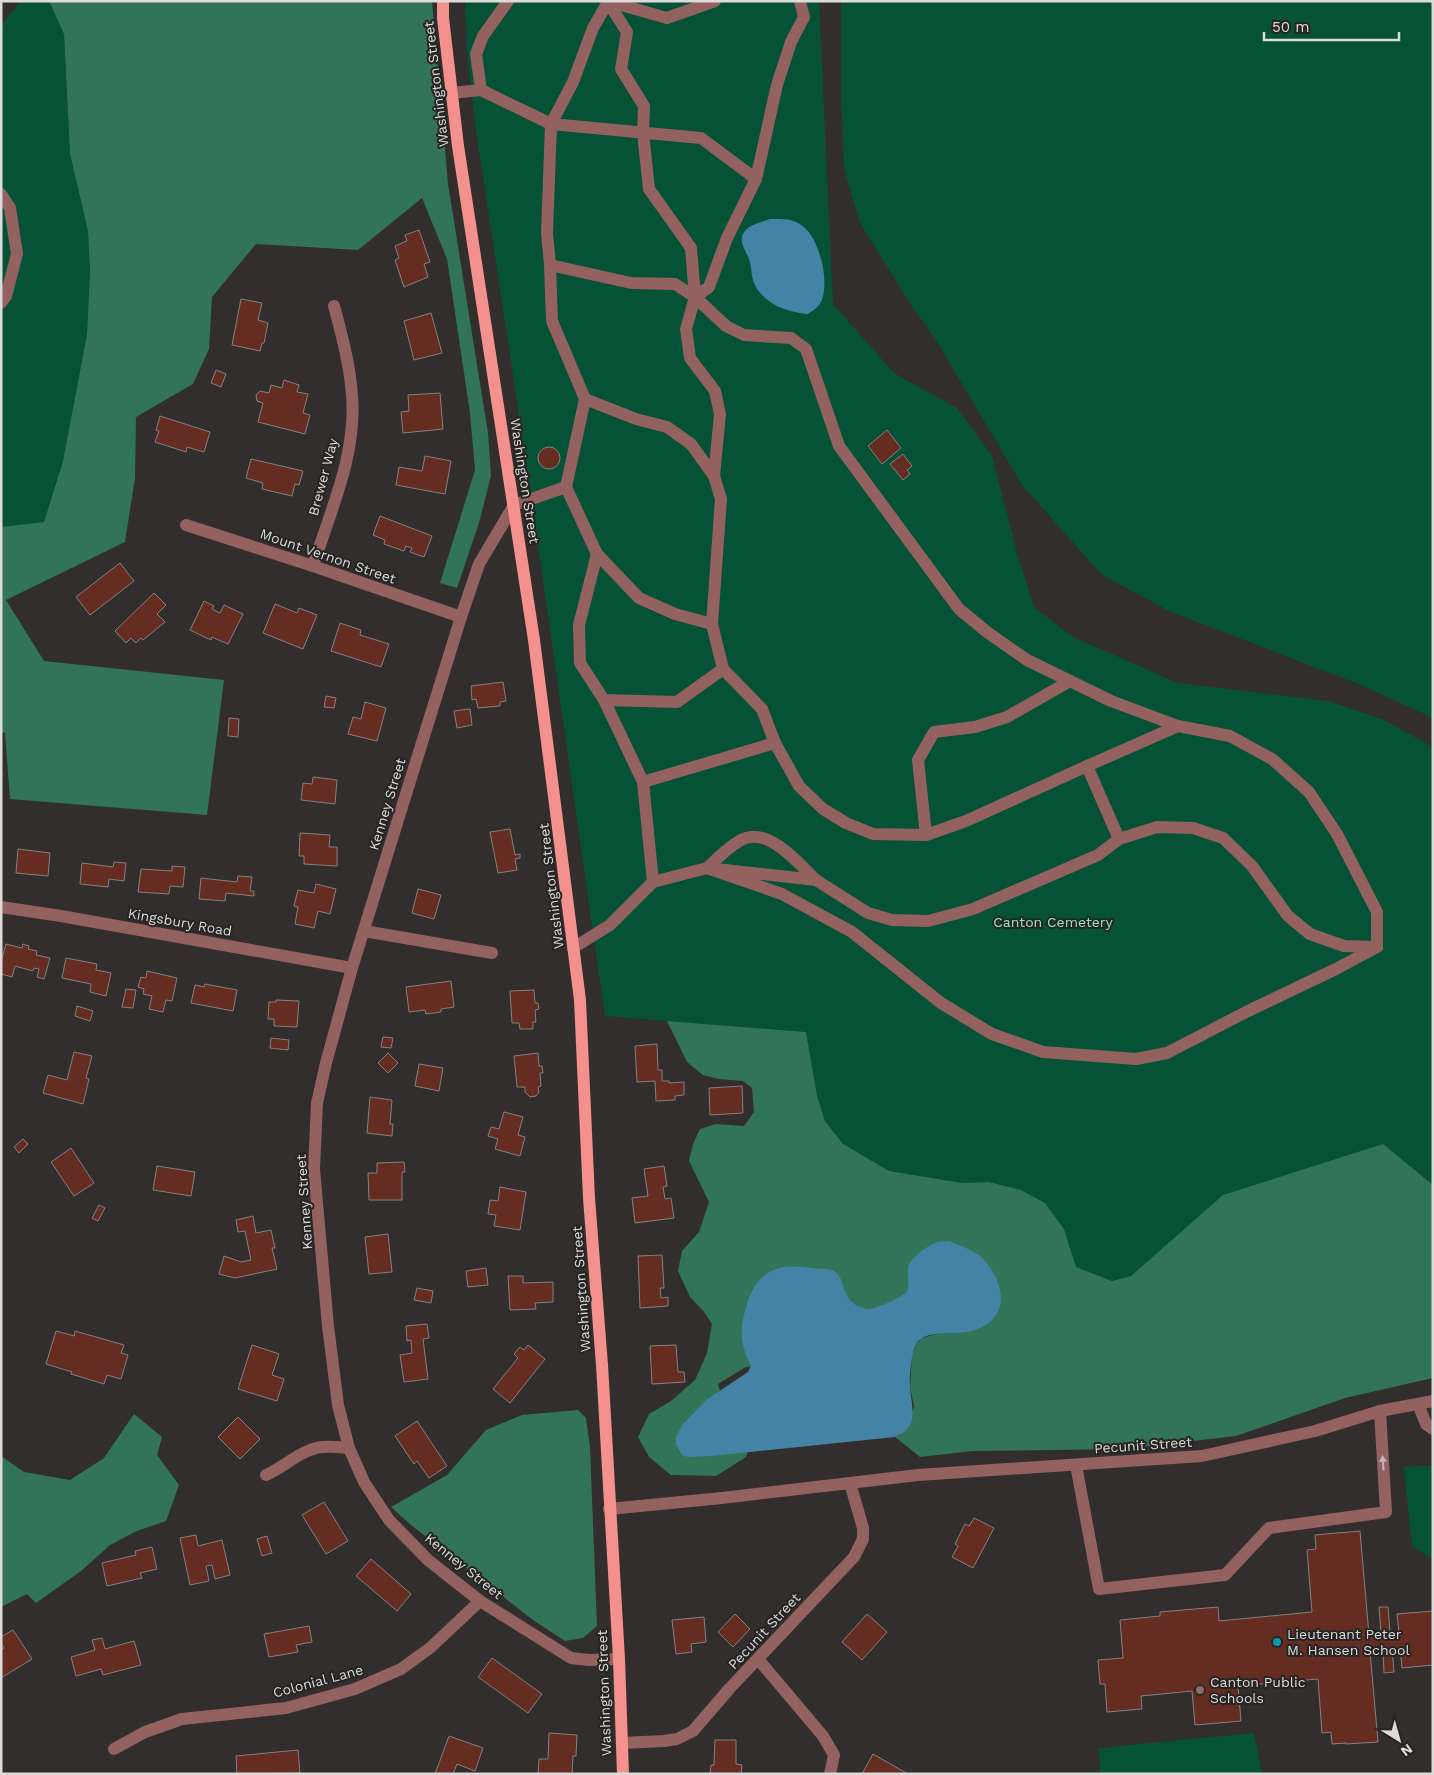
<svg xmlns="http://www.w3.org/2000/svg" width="1434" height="1775" font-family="'Work Sans',sans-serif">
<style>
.green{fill:#055237}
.forest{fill:#317457}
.water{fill:#4583a6}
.building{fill:#652c22;stroke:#858181}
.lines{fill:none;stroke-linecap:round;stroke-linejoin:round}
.minor{stroke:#93615f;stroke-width:12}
.major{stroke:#f5918d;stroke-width:12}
.oneway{fill:#c7b6b5}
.culture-dot{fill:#0f9aa8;stroke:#272523;stroke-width:2}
.education-dot{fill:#8d6e63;stroke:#272523;stroke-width:2}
.labels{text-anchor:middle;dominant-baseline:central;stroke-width:4;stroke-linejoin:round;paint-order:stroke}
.street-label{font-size:14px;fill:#dddbda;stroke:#272523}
.park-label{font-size:14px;fill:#8aebbd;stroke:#272523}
.poi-label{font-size:14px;fill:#dddbda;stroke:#272523;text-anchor:start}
</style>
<rect width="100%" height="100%" fill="#312e2d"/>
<g class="green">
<path d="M20,1H49L64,34L70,154L88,231L90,271L87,334L63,461L44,522L1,527V26Z"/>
<path d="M465,1H819L833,304L894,373L957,408L992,456L1018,556L1034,607L1073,637L1178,683L1329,701L1384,720L1433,747V1185L1383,1144L1148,1261L1131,1276L1112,1281L1076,1267L1064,1229L1045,1203L1021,1190L989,1182L962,1183L889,1171L843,1144L825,1121L817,1096L806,1032L605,1016L525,454L477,138L467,52Z"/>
<path d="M841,1H1433V718L1361,685L1169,611L1102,575L1022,485L936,340L911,305L860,223L844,169L841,91Z"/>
<path d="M1433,1465V1559L1412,1546L1404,1467Z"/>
<path d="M1254,1733L1262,1774H1100L1099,1748Z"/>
</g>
<g class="forest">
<path d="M49,1H432L448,184L488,433L491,476L479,523L457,588L440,583L475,470L470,413L447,259L422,198L358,250L256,244L212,297L209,349L193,384L136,417L135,478L125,542L6,600L44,661L224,680L207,815L10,799L5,733L1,732V527L44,522L63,461L87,334L90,271L88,231L70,154L64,34Z"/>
<path d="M667,1021L806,1032L817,1096L825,1121L843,1144L889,1171L962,1183L989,1182L1021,1190L1045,1203L1064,1229L1076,1267L1112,1281L1131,1276L1223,1195L1383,1144L1433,1185V1378L1345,1398L1236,1436L1124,1449L973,1451L920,1457L895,1437L900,1435L914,1407L910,1387L912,1355L917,1343L922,1338L940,1333L785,1363L746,1367L718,1384L725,1407L752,1439L746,1457L716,1476L671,1475L649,1457L638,1437L649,1414L671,1401L695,1380L707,1353L712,1324L705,1313L690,1297L678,1271L682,1251L699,1232L709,1202L689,1161L693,1144L700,1129L716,1124L744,1126L754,1112L752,1088L743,1081L719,1079L703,1075L687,1062Z"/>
<path d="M578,1410L586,1418L590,1447L597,1626L583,1638L565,1641L533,1620L411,1525L391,1507L447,1475L486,1430L522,1415Z"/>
<path d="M134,1414L162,1437L157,1455L179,1485L166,1521L137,1531L110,1545L81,1571L36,1603L27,1594L1,1607V1456L24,1472L70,1480L104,1458Z"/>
</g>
<g class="water">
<path d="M770,219C782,219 794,218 804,227C820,241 831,284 820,304C817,308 812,311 808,314C789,313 764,304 755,285C751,277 752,268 749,259C746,251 739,243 743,234C747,225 762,222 770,219Z"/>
<path d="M949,1241C959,1245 971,1249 980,1256C983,1258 985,1262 988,1265C1006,1288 1008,1319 975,1330C961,1336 926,1328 917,1343C911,1352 909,1378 910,1388C912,1408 919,1428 895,1437L711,1456L688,1457L682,1455L676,1444V1437L683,1424L706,1400L748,1372L751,1366C742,1348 739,1334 744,1315C753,1275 771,1262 811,1268C818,1269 828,1268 834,1271C847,1278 839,1301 863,1308C865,1309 868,1310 870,1309C877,1308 904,1297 907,1291C910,1285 907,1276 908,1269C909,1258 928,1245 938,1242C941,1241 946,1242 949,1241Z"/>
</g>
<g class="building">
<path d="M419,230L430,262L424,264L428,277L404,287L395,260L399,258L395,246L407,241L405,235Z"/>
<path d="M241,299L262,303L258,320L268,323L264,343H262L260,351L232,345Z"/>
<path d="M431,313L442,353L414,360L404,321Z"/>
<path d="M216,370L226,374L221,387L211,383Z"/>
<path d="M284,380L299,385L297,392L308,394L303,413L310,415L305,434L258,422L263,403L257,401L256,395L260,391L269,393L271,385L282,388Z"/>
<path d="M440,393L443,429L403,433L401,412L409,411L408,395Z"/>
<path d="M160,416L210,432L204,452L187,447L186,452L155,442L159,431L156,430Z"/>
<path d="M887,430L901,448L882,464L868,446Z"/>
<circle cx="549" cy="458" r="11"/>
<path d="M903,454L912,466L907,470L910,474L903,480L890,464Z"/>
<path d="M425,456L451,461L445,494L396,485L399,467L422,471Z"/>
<path d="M251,459L303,471L299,485L295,484L292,496L262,489L263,483L246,478Z"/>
<path d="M380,516L432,536L424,557L410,552L412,548L406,546L404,551L384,544L385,540L373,535Z"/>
<path d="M120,563L134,581L90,615L76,597Z"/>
<path d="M154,593L166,605L157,614L165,622L143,640L141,638L136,643L131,638L126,643L115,631Z"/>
<path d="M204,601L214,606L212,609L220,613L224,605L243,614L228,644L212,637L211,640L190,630Z"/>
<path d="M275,604L297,613L299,608L317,615L303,649L263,633Z"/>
<path d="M340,623L361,630L360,635L389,644L381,667L331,651Z"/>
<path d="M503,682L506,701L500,702V706L478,708L476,699L472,700L471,686Z"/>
<path d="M326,696L336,698L334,708L324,707Z"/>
<path d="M365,702L386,708L377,741L348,734L353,717L361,719Z"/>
<path d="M470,709L472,725L457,728L454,711Z"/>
<path d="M229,718L239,719L238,737L228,736Z"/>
<path d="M313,777L337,780L335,804L301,800L303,783L312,784Z"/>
<path d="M510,829L515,855L520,854V858L515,859L517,870L498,873L490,832Z"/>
<path d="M300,833L330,835L329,847H337V866L304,864V856H299Z"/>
<path d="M18,849L50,853L48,876L16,873Z"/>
<path d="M114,862L126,863L124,881L109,879L108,887L80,884L82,863L113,867Z"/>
<path d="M172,866L185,867L183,887L170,886L169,894L138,892L141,869L172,871Z"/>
<path d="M238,876L252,877L250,891H254V896L226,893L225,901L199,899L201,878L237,882Z"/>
<path d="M316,884L336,889L330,914L318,911L314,928L295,924L298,907L294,906L298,890L314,893Z"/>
<path d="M418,889L441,895L434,919L412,913Z"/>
<path d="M6,944L22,948L23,944L29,946L28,949L37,951L36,955L50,958L44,979L37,977L39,969L34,968L33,971L15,966L12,977L1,974V962Z"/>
<path d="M66,958L97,964L96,970L111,973L106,996L90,992L91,984L62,978Z"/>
<path d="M147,971L177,978L172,1001L166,1000L163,1012L149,1009L152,996L143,994L144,989L138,987L141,977L146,978Z"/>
<path d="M451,981L454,1007L441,1009V1012L426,1014L425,1010L409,1012L406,987Z"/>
<path d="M205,984L237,990L233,1011L191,1003L195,985L204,987Z"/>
<path d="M126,989L136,990L133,1008L122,1007Z"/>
<path d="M534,990L535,1003H538L539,1009L535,1010L536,1022H533V1029H520L519,1023H512L510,991Z"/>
<path d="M276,1000L299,1001L297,1027L274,1026V1019H268L269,1002H276Z"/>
<path d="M77,1006L93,1011L90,1021L75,1016Z"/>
<path d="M383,1037L393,1038L391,1048L381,1047Z"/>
<path d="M271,1038L289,1040L288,1050L270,1048Z"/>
<path d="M657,1044L658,1070H662V1081H669V1083L684,1082V1095L675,1096V1100L656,1101L655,1081L637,1082L635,1046Z"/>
<path d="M74,1052L92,1056L86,1078L89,1079L83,1104L43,1093L48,1075L67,1080Z"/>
<path d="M388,1053L398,1063L388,1073L378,1063Z"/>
<path d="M538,1053L539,1066H542L543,1073H540L541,1086L538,1087L539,1092L536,1096L530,1097L525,1092V1087H517L514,1056Z"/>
<path d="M419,1064L443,1068L439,1091L415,1086Z"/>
<path d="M742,1086L743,1113L710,1115L709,1088Z"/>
<path d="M370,1097L392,1100L390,1124H393L392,1136L367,1133Z"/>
<path d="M504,1112L523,1117L518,1135L525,1137L520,1156L495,1149L498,1139L488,1136L491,1127L499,1129Z"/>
<path d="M23,1139L28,1144L19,1153L14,1147Z"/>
<path d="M71,1148L94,1183L74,1196L51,1162Z"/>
<path d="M404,1162L405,1172H402V1200H369L368,1173H377V1163Z"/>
<path d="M157,1166L195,1172L191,1196L153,1190Z"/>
<path d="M664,1166L667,1186L663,1187L665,1199L671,1198L674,1218L635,1223L632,1198L648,1196L644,1169Z"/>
<path d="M500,1187L526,1192L520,1230L494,1226L496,1215L488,1214L490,1200L498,1201Z"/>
<path d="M99,1205L105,1208L98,1221L92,1218Z"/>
<path d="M253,1216L256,1233L271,1230L275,1248H272L277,1269L235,1278L219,1274L224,1256L241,1262L251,1260L245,1231L238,1232L236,1220Z"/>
<path d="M388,1234L392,1272L369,1274L365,1237Z"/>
<path d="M662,1255L664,1288H660L661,1298L668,1297V1306L640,1308L638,1256Z"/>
<path d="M486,1268L488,1285L468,1287L466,1271Z"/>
<path d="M508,1276H523V1283L553,1282V1302L535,1303L536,1309L510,1310Z"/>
<path d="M417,1288L433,1291L431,1303L414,1300Z"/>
<path d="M427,1324L429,1338L423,1339L428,1379L404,1382L400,1355L412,1353L411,1340L407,1341L406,1326Z"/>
<path d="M56,1331L74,1336L75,1331L124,1345L121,1353L128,1355L121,1379L107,1375L104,1384L71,1374L72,1372L46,1364Z"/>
<path d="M252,1345L279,1354L272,1375L284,1379L277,1401L238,1389Z"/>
<path d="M528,1345L545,1359L510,1403L493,1389L518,1358L514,1354L520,1347L524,1350Z"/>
<path d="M676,1345L678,1372H684L685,1382L652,1384L650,1346Z"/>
<path d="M238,1417L260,1439L240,1459L218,1437Z"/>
<path d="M417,1421L447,1466L429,1478L417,1461L414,1464L395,1436Z"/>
<path d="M324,1502L348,1541L326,1554L302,1515Z"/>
<path d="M974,1518L994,1528L973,1568L952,1557L958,1546L955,1544L965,1524L969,1526Z"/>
<path d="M1360,1531L1369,1635L1381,1634L1379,1607H1388L1390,1633L1399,1632L1397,1614L1433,1611V1665L1402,1668L1400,1648L1392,1649L1394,1672L1384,1673L1383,1650L1370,1651L1378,1742L1346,1744V1743L1332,1744L1331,1732L1322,1733L1318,1679L1238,1686L1241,1721L1195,1725L1192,1691L1141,1696L1142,1709L1107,1712L1105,1684H1100L1098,1660L1123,1658L1120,1620L1160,1616V1612L1218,1607L1219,1621L1312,1612L1307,1550L1316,1549L1315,1535Z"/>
<path d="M196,1535L198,1546L222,1540L230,1575L215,1579L212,1565L206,1566L209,1581L190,1585L180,1538Z"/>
<path d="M267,1536L272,1553L262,1556L257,1539Z"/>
<path d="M152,1547L157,1569L140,1573L142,1578L107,1586L102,1563L136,1555L135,1551Z"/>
<path d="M371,1559L411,1594L397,1611L356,1576Z"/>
<path d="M735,1614L750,1629L733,1647L718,1632Z"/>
<path d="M867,1614L887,1632L862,1660L842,1642Z"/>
<path d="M704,1617L706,1642L691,1644L692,1652L676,1654L672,1620Z"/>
<path d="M309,1626L312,1642L296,1645L298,1652L269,1657L264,1634Z"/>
<path d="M13,1630L32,1659L1,1678V1650L4,1648L1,1643V1637Z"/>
<path d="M102,1638L105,1649L134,1641L141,1665L103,1675L101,1669L76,1676L71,1657L95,1650L92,1640Z"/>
<path d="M492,1658L542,1694L528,1713L478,1677Z"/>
<path d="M549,1733L577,1735L576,1756H573L572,1774H538L539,1759H548Z"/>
<path d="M449,1736L483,1748L475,1771L457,1764L453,1774H435Z"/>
<path d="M715,1740H736V1764L742,1765L741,1774H710L711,1765H714Z"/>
<path d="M298,1750L300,1773L237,1774L236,1756Z"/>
<path d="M873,1754L908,1774H862Z"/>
</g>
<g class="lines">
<g class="minor">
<path d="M508,1L483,36L476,54L481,90L551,124L547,233L550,265L631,283L675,284L695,297"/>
<path d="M607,1L667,18L715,1"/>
<path d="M451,93L481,90"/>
<path d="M756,179L727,238L709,287L695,297L691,248L649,189L643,133L644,106L621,69L627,32L608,2L593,28L573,82L551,124L701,138L756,179L777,85L791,42L804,17L800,1"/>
<path d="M1,194L10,208L17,254L6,296L1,303"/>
<path d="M550,265L552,321L585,399"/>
<path d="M566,487L597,554"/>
<path d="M186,525L313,566L461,617"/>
<path d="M313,566C330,512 357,454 352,396C350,365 342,336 334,306"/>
<path d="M712,624L723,669"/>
<path d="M1070,681L1111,701L1178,726L1230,736L1272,759L1309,792L1337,834L1377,912V947"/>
<path d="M604,700L677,702L723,669L762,709L775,743"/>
<path d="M1087,766L1178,726"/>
<path d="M643,782L775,743L799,786L823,809L846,823L873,834L926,835L918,760L934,732L975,727L1007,717L1070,681L1027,660L987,632L959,609L839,446L806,349L791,338L744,335L726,326L695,297L686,329L690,358L715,391L720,414L714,476L721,499L712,624L675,614L639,598L597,554L579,625L580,663L604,700L643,782L653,882"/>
<path d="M926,835L966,821L1087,766L1119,839"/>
<path d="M707,868C718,858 730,845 743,839C769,827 799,864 816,880"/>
<path d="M1,907L61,916L352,968"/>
<path d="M364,931L492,953"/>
<path d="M573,948L610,925L653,882L707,868L816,880L868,913L892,920L928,921L973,909L1098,855L1119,839L1157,827L1193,828L1223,838L1252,866L1288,916L1310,934L1344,946L1377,947L1336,969L1248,1011L1167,1053L1136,1059L1043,1052L992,1034L941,1003L852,932L782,894L707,868"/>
<path d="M1418,1404L1426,1424L1433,1429"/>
<path d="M1076,1465L1099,1589L1225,1575L1269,1528L1386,1512L1380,1411"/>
<path d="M266,1475C282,1468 294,1456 310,1450C322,1445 337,1447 349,1448"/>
<path d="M609,1509L722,1498L918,1475L1202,1456L1315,1431L1380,1411L1433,1401"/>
<path d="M619,1659L589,1660L571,1658L480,1601L428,1560L389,1520L364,1482L349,1448L338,1405L328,1326L314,1169L317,1103L326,1063L352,968L461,617L479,564L514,505L566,487L585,399L636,419L667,427L691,444L714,476"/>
<path d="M758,1659L823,1736L834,1755L830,1774"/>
<path d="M622,1743L664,1741L677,1739L693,1731L730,1688L854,1557L863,1539V1528L850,1483"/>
<path d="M114,1749L145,1732L182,1719L286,1708L355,1689L401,1669L430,1648L480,1601"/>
</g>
<path class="major" d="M443,1V18L458,146L534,640L580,1000L589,1198L602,1365L619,1659L623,1774"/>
</g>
<defs><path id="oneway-solid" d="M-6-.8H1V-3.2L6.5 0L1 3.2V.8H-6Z" transform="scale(1.25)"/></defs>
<use class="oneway" href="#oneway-solid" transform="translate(1383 1463) rotate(-94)"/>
<circle class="culture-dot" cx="1277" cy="1642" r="5"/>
<circle class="education-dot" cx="1200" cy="1690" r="5"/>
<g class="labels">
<g class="street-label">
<text transform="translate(436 84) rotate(-97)">Washington Street</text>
<text transform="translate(323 477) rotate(-75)">Brewer Way</text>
<text transform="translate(525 481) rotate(81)">Washington Street</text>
<text transform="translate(328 556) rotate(19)">Mount Vernon Street</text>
<text transform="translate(387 804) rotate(-73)">Kenney Street</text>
<text transform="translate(551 886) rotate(-97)">Washington Street</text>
<text transform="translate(180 922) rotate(10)">Kingsbury Road</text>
<text transform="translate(304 1202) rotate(-94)">Kenney Street</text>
<text transform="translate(581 1289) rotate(-94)">Washington Street</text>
<text transform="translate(1143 1445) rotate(-4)">Pecunit Street</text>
<text transform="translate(464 1566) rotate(39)">Kenney Street</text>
<text transform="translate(764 1631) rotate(-47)">Pecunit Street</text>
<text transform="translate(318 1681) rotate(-15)">Colonial Lane</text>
<text transform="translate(604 1693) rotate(-92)">Washington Street</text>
</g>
<g class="park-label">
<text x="1053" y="922">Canton Cemetery</text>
</g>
<g class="poi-label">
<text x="1287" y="1634">Lieutenant Peter<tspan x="1287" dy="16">M. Hansen School</tspan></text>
<text x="1210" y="1682">Canton Public<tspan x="1210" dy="16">Schools</tspan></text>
</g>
</g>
<rect width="1434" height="1775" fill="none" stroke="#dddbda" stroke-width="5"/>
<g transform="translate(1399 1740) rotate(143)" stroke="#272523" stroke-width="4" paint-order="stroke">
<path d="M0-4L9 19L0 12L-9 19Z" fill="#dddbda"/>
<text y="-8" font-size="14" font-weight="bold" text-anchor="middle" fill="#dddbda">N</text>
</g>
<path d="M1264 32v8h135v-8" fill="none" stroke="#dddbda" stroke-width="2.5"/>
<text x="1272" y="32" font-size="15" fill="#dddbda" stroke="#272523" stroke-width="4" paint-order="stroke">50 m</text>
</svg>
